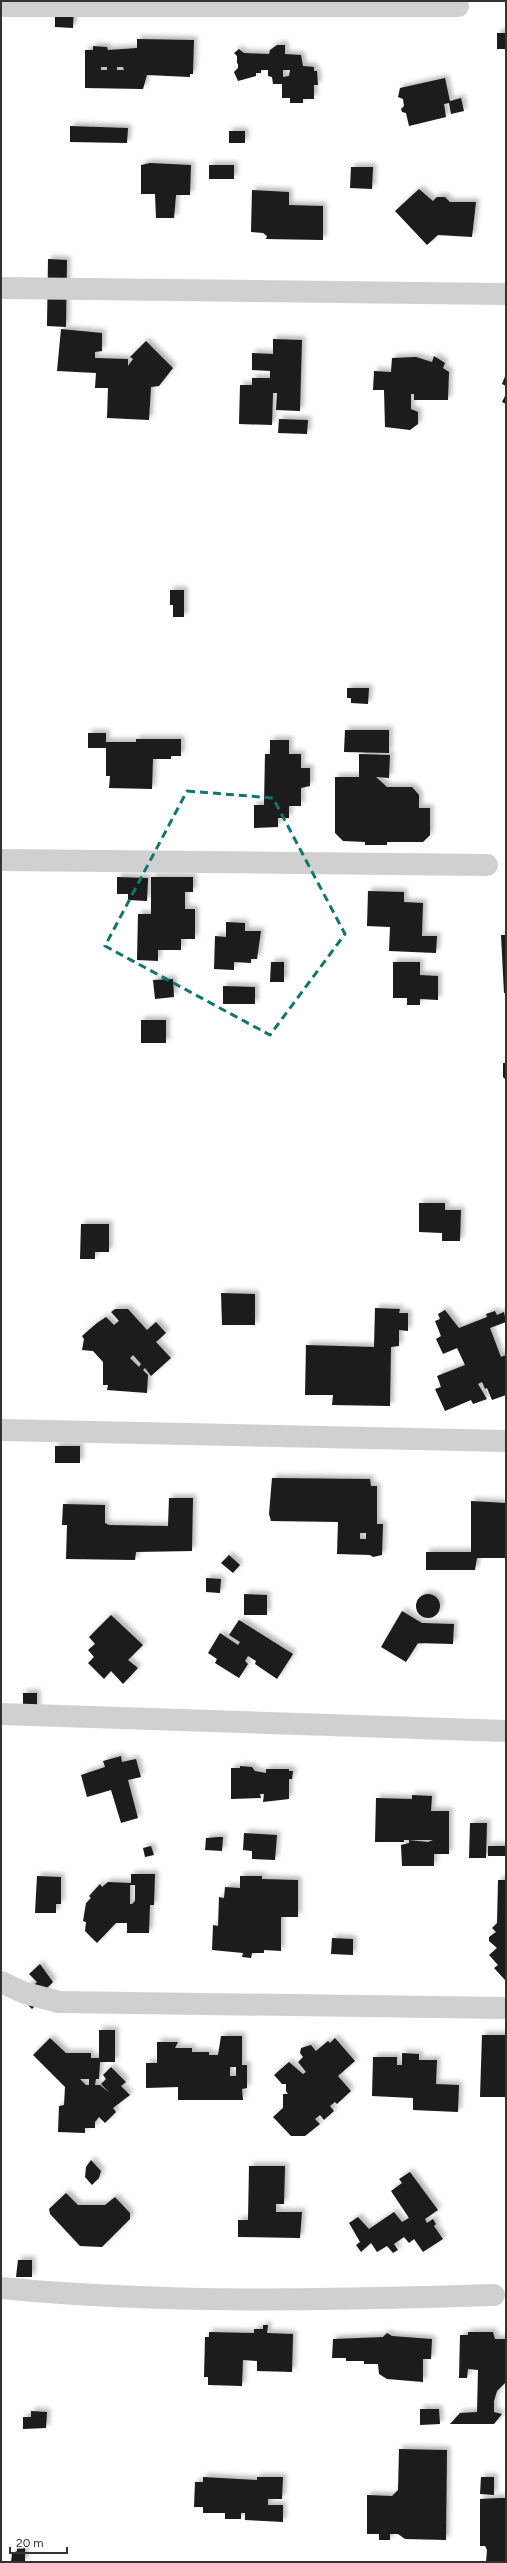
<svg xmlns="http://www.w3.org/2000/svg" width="507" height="2563" font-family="Figtree,sans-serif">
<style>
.building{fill:#1a1a1a;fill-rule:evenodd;filter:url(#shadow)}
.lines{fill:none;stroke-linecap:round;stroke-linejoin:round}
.minor{stroke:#d0d0d0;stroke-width:22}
.marked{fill:none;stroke:#0f766e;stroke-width:3;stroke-dasharray:8 5;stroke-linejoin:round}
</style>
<defs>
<filter id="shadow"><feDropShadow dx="3.5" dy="-3.5" stdDeviation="2" flood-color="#0004"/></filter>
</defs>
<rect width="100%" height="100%" fill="#fff"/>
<g class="building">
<path d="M55,1H74L73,28L55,27Z"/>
<rect x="497" y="33" width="9" height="16"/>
<path d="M137,39L194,40L193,74H190V77L147,75L143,89L85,88V50H93V46L107,47L108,50L137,48ZM101,67H107V70H101ZM117,67H123L124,70H117Z"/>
<path d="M277,45H285V54L301,55L303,66L314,67V71H317L318,85H314V99H303V103H290V98H282V84H273L272,77L268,76V70H261V73H256V76L238,81L234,72L238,68V63L237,64V56L234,53L239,49L244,53L269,54L270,50ZM283,70H290L289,76L283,77Z"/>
<path d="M445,78L450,101L461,98L464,111L451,114L449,103L444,104L446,117L409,126L406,113L402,112L401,109L404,106L403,99L398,97L400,88Z"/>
<path d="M70,126L128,128L127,143L70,142Z"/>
<rect x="229" y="131" width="16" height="12"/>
<path d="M150,163L191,165L190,195H176L174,218H156L155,194H141V165Z"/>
<rect x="209" y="165" width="25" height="14"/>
<path d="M351,167H373L372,189L350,188Z"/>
<path d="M419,189L433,201L437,197H445L450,202H476L472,237L438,235L427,245L395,211Z"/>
<path d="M252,190L289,192V205L323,206V240L266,239L267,236L263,233L251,232Z"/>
<path d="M48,259L67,260L66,327L47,326Z"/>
<path d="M61,329L102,333V351L95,352V358L128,359V366L133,359L130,357L146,341L173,368L159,386L151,387L149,420L107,418L108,388H95L96,373L57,371Z"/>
<path d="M273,339L302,340L300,411L276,410L277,393H273L272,425L239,424L240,385H252V378H270V371L252,370V353L273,354Z"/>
<path d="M434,356L445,363L443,368L449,372L448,400H414V394H411V409L418,412V424L410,430L385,427L384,390H373L374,371L391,372L392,358L416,357L432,362Z"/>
<path d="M506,374V386L502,384Z"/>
<path d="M506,394V404L502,402Z"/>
<path d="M279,419L308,420L307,434L278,433Z"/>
<path d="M170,590H184V617H173V605H170Z"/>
<path d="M347,688H369L368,704L351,703V698H347Z"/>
<path d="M345,730H389V753L344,752Z"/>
<path d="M88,733H106V742H136V739H181V756H171V759H153L152,789L109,788L110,776H106V748H88Z"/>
<path d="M270,740H289V754H301V768H310V786L301,788V806H289V818H278V827L254,828V805H264L265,754H270Z"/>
<path d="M359,754L390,755L389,778L376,777L387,787H412L419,795V808H430V835L423,842H387V845H365V842L343,841L335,833V777H359Z"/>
<path d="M117,877L148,878L147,901L128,900V894H117Z"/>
<path d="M151,877H193V892H185V909H195V939H181V950H158V961L137,960L138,914H151Z"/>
<path d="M368,891L404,892V902L423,903L422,936H437L436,953L389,951L390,927L367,926Z"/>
<path d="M226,922L245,923V931H261L257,959H251V963L234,962V970L214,969L215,936L226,937Z"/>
<path d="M501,935H506V993H504Z"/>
<path d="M271,962H284V982H270Z"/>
<path d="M393,962H420V975L438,976V1000L420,999V1005H407V998H393Z"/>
<path d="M173,979L174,997L155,999L153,980Z"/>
<path d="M223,986L255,987V1004H223Z"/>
<rect x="141" y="1020" width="25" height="23"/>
<path d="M503,1063H506V1080L503,1077Z"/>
<path d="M419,1203H445V1210H461L460,1241H442V1233L419,1232Z"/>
<path d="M81,1224H109V1252H95V1259H80Z"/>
<path d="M221,1293L255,1294V1325H222Z"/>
<path d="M375,1308L400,1309L399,1313H408V1331L399,1330V1346L391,1347L390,1406L332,1405L333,1395H305L306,1345L374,1347Z"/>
<path d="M115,1309H128L147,1330L156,1322L166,1333L156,1342L171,1358L151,1376L145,1368L143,1370L148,1375L147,1393L107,1390L108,1385H103V1362L93,1351L82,1350L84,1339L82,1336L97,1323L106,1317L114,1325L119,1321L111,1312ZM133,1355L141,1364L139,1367L130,1358Z"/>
<path d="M445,1310L459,1328L487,1317L486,1314L495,1311L497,1315L504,1312L506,1322L490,1328L501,1357L506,1355V1395L492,1400L487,1388L485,1389L482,1382L478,1384L487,1399L473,1404L471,1400L445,1411L435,1389L441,1387L437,1376L465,1365L457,1348L443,1354L436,1339L441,1336L435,1321L440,1319L438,1314Z"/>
<rect x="55" y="1446" width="25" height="17"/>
<path d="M272,1478L370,1479L371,1486H377V1524H383L382,1555L373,1557L370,1555L337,1554L338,1522L271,1521L269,1514ZM360,1533H366V1539H360Z"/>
<path d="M169,1498H193L192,1551L136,1552L135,1560L66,1559L67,1525H62L63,1504L105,1505V1523L109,1525L168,1526Z"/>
<path d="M471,1501L506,1503V1558H477L475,1570H426V1552H471Z"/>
<path d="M229,1555L240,1565L233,1573L221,1563Z"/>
<path d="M206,1578L221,1579L220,1593L206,1592Z"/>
<circle cx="428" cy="1606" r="12"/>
<path d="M244,1594L267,1595V1615H244Z"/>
<path d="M402,1611L422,1623L454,1624L453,1644L415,1643H418L406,1662L381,1647Z"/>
<path d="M111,1615L143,1645L128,1660L138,1668L123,1684L111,1671L104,1679L88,1663L94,1657L88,1650L95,1644L89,1637Z"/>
<path d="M239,1620L293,1654L277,1679L255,1664L256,1661L248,1656L245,1661L248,1664L239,1678L215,1663L217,1659L208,1653L220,1633L238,1645L240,1642L229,1635Z"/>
<rect x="23" y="1693" width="14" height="18"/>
<path d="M121,1756L122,1762L136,1759L141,1777L128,1780L138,1818L121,1823L111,1790L87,1797L81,1775L105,1767L103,1761Z"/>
<path d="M240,1766L252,1767L255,1771L266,1773V1769H289V1771H293L292,1779H289V1799L263,1802L264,1794H260L261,1798L231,1799V1768H240Z"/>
<path d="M412,1795L432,1796L431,1811H449V1854H434V1866H402L401,1845L409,1843V1840L428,1842L433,1840H404V1842H375L376,1798L412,1799Z"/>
<path d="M470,1823H487L486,1858H469Z"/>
<path d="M244,1833L277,1835L275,1860L252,1859V1851L243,1850Z"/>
<path d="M219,1837H223L222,1851L205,1850L206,1838Z"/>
<path d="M151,1846L154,1855L145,1857L143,1848Z"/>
<rect x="488" y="1846" width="18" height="10"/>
<path d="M131,1874H155L154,1905H150L149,1933H127V1923H116L97,1943L85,1931L86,1922L83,1921L86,1903L91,1898L89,1896L100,1884L102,1887L108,1882L131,1883ZM130,1885H135V1901L132,1904H130Z"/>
<path d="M37,1876L61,1877V1904H56V1913H35Z"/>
<path d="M240,1876H262V1879L298,1880V1917H281V1951L264,1950V1953H252L251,1958L242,1957L243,1953L212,1950L213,1925L218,1926L219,1897L224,1898L225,1887L240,1888Z"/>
<path d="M498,1880H506L505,1980L494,1968L498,1965L489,1955L497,1948L489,1941V1937L496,1932L492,1928L497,1923Z"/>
<path d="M332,1938L353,1939V1955L331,1954Z"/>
<path d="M40,1964L53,1982L44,1991L47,1994L32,2009L27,2004L28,1984H35L37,1982L29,1974Z"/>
<path d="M99,2030H115V2062H100L99,2079H96L95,2085H100L110,2093L101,2084L106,2079L103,2075L111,2067L126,2082L121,2086L130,2095L113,2108L116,2112L105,2123L99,2117L95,2122V2128H85V2133L58,2132L59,2106L64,2105L65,2087L33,2055L50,2038L66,2053H91V2058H99ZM80,2079H89V2085H86Z"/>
<path d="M482,2035H506V2097H480Z"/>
<path d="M221,2036H242V2065H247V2088L242,2089L243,2100H178V2087L146,2088V2063H157V2042H178L175,2048H192V2052H209V2055H218ZM230,2067H236V2076H230Z"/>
<path d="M335,2038L355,2061L338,2076L351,2091L337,2104L335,2102L330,2106L334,2111L324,2120L320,2115L315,2119L320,2124L305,2136H291L273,2117L283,2108V2094H288L286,2091V2084H282L274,2075L289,2062L303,2074L306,2072L298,2062L303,2057L300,2053L301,2048L311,2045L316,2051L328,2041L330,2043Z"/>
<path d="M402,2053L419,2054V2060H437L436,2084L459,2085L458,2112L413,2110V2098L372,2096L373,2057H397V2065H402Z"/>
<path d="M91,2160L101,2171L99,2178L92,2185L85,2177L86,2167Z"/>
<path d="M249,2166H285L284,2204H276V2212H302L300,2238L238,2237V2220H248Z"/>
<path d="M410,2172L438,2210L425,2219L427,2223L433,2219L436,2224L434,2226L443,2239L423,2252L414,2239L409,2243L404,2237L394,2244L398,2250L393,2253L387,2246L377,2252L371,2243L361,2252L356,2245L360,2242L349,2223L358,2217L369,2229L394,2212L402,2222L409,2218L391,2191L402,2183L399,2179Z"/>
<path d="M66,2193L78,2205H105L115,2197L130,2213V2219L102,2247L80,2246L50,2214L49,2209Z"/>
<path d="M18,2260H32V2277H16Z"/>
<path d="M263,2325H268L267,2333L293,2334L292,2372L257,2371V2361L243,2360L242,2386L208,2385V2377H204L205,2337H209V2332L254,2333V2329H263Z"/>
<path d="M468,2332H493L495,2339H506V2382L497,2391L494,2401V2412L502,2414L494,2424H450L460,2413L477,2412L478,2370L468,2369L467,2378H459L460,2335H468Z"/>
<path d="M387,2333L392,2336L432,2339L431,2359H423V2382L387,2379L379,2374L378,2364H364V2361H346V2358H332L333,2339L383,2337Z"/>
<path d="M420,2409H439L440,2424L420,2425Z"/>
<path d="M31,2411L47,2412L46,2428L23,2429V2417H31Z"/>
<path d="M399,2449L447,2450L446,2540L405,2539L398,2534H390V2540H379V2534H367V2495L392,2496L398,2490Z"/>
<path d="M203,2477L257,2480V2477H283L282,2499H268V2505H283V2522L245,2520V2513H241V2519H225V2513H203V2507H194L195,2482H203Z"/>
<path d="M481,2477H494V2495L480,2494Z"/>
<path d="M500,2498H506V2562H486L487,2550L485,2546H480V2499Z"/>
<path d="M17,2545H25V2562H11L12,2554L17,2551Z"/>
</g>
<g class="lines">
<g class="minor">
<path d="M1,6H458"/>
<path d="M1,288L503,294"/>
<path d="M1,860L487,865"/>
<path d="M1,1430L506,1441"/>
<path d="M1,1714L506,1731"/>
<path d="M1,1982L25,1993L59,2002L506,2008"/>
<path d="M1,2288C165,2304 330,2300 494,2295"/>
</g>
</g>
<path class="marked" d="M187,791L273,798L345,934L270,1035L105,946Z"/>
<rect width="507" height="2563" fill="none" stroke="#333333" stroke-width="4"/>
<path d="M10 2547v6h57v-6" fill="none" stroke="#333333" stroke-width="2"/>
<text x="16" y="2547" font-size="12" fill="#333333" stroke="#ffffff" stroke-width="3" paint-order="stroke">20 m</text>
</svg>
